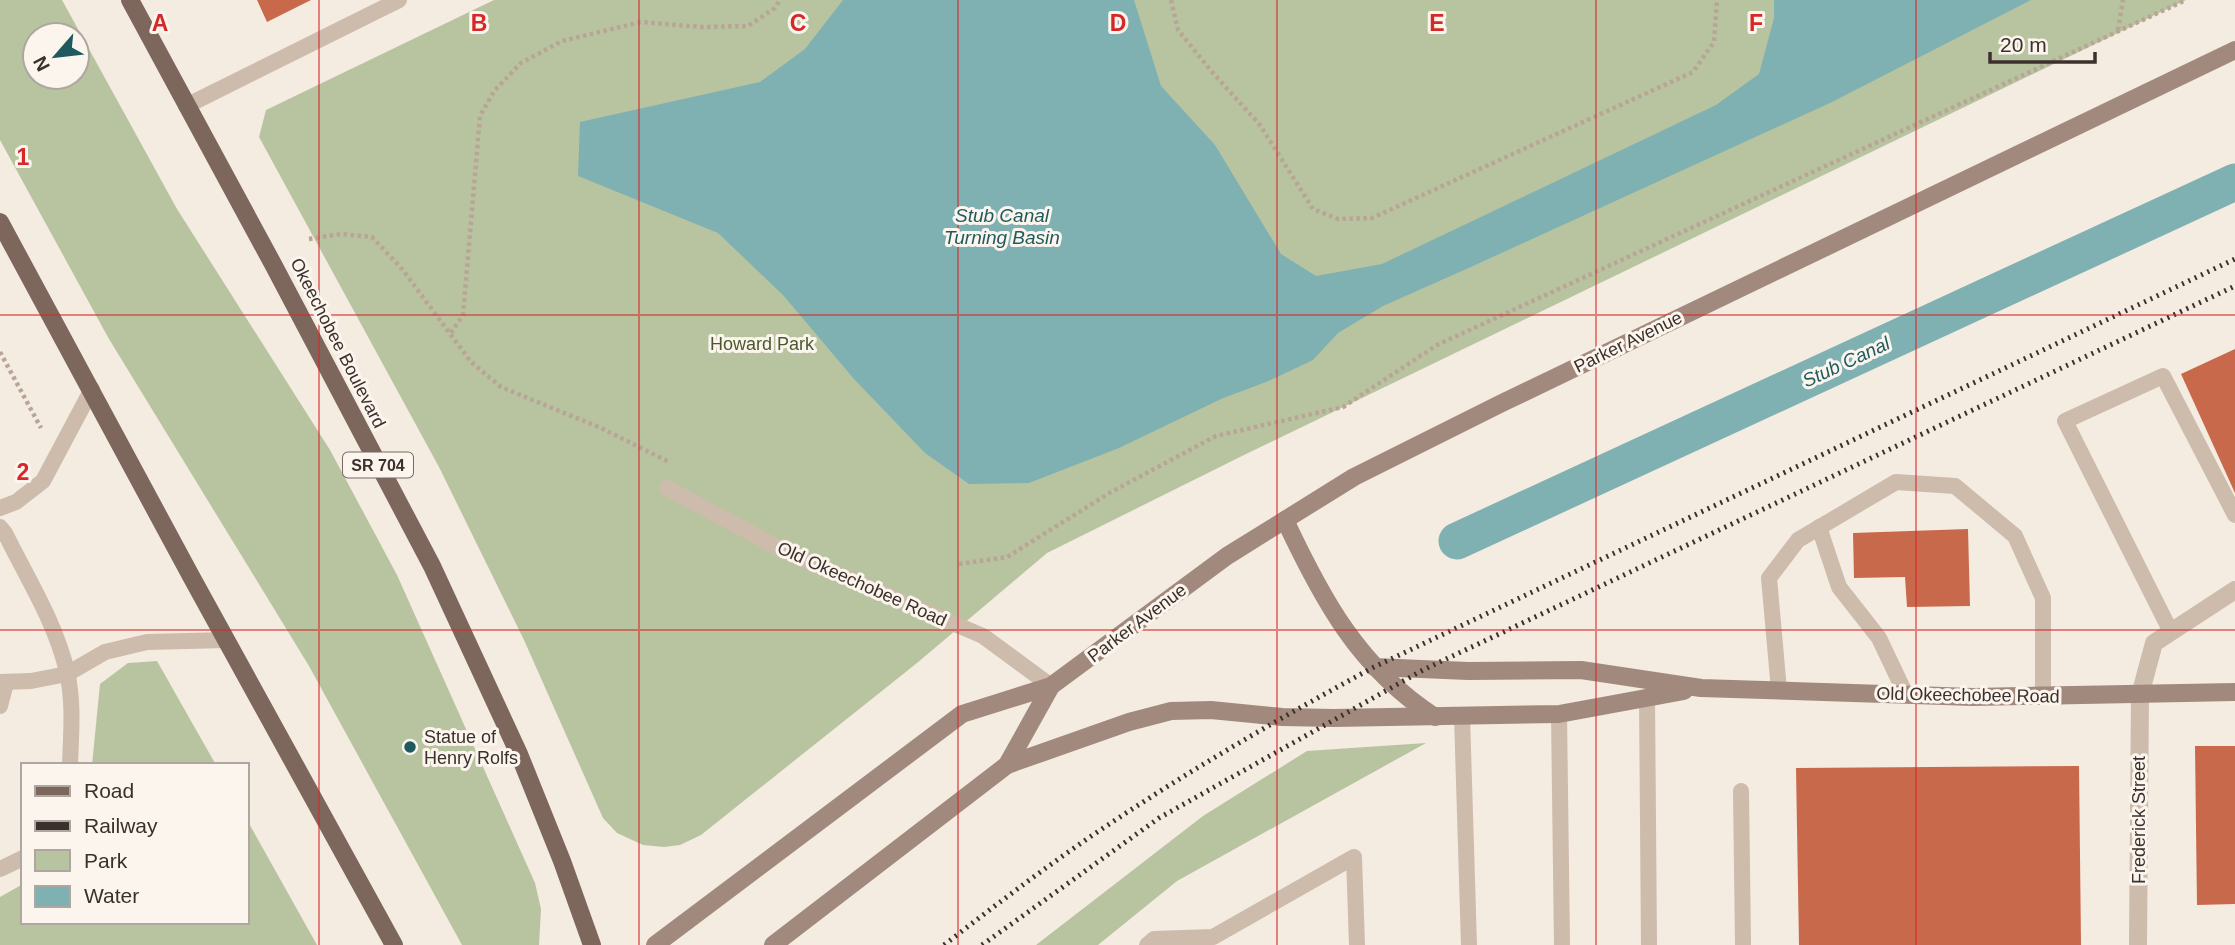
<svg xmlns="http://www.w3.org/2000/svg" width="2235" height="945" font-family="Arial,sans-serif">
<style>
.green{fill:#b8c4a0;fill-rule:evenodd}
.water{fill:#7fb0b2}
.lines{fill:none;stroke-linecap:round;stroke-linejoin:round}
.canal{stroke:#7fb0b2;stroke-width:37}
.building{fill:#c8694b}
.path{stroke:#b9a596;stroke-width:4.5;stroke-dasharray:3.5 3.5;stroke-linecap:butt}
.lane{stroke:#cdbbac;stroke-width:16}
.street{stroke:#cdbbac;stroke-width:18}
.secondary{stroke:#a18a7d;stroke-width:18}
.primary{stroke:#7d675c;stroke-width:18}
.rail{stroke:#3b302b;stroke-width:5;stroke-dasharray:2 5;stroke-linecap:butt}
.grid{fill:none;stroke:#d62828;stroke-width:2;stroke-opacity:0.55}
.poi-dot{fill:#1f5a5e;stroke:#fbf5ee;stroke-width:2.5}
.labels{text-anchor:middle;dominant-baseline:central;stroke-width:6;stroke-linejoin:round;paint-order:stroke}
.shield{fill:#fbf5ee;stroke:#756b66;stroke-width:2}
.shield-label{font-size:16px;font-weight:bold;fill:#3b302b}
.street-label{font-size:18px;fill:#3b302b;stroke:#fbf5ee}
.park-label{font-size:18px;fill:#4a5a2e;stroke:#fbf5ee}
.poi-label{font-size:18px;fill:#3b302b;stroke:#fbf5ee;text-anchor:start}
.water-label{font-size:19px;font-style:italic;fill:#1f5a5e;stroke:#fbf5ee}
.grid-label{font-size:23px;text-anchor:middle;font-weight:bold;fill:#d62828;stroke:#fbf5ee;stroke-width:6;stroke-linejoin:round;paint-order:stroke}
</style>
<rect width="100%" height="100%" fill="#f4ebe1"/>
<g class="green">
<path d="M0,0H62L177,209L330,450L397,575L535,883L541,909L539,945H462L309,666L109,339L0,140ZM35,35H77V77H35Z"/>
<path d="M494,0H2186L1246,454L1047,553L917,663L701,835L680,845L664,847L643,845L617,833L603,818L524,640L439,467L259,137L266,110Z"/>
<path d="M157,661L216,765H92L100,684L128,663Z"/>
<path d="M1426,743L1177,881L1098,945H1036L1203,816L1307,751Z"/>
<path d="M247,820L317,945H0V897L23,884V922H247Z"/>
</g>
<path class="water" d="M843,0H1134L1161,86L1215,145L1281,254L1316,276L1382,264L1716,105L1759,74L1774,18V0H2031L1830,103L1473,266L1383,306L1338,333L1313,360L1266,382L1221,399L1119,448L1029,483L969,484L925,453L854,379L783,295L718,233L578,176L580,122L760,82L805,49Z"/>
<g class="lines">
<path class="canal" d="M1457,541L2235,182"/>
</g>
<g class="building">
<path d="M257,0H311L267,22Z"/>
<path d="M2235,349V493L2181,374Z"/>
<path d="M1968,529L1970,606L1907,607L1905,577L1854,578L1853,533Z"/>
<path d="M2195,746H2235V904L2197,905Z"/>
<path d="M2079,766L2081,945H1799L1796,768Z"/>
</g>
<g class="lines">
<g class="path">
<path d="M1171,0L1178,30L1212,72L1260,125L1313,209L1338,219L1372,218L1693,72L1714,42L1717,0"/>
<path d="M2118,30L2123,0"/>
<path d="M309,239L341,234L372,237L402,269L471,362L501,387L601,428L669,462"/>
<path d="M451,333L463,315L480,116L494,91L521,63L562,41L641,22L702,27L748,26L775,8L780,0"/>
<path d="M0,352L41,428"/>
<path d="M959,564L1007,557L1111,492L1216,436L1343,407L1437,345L2186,0"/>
</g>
<g class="lane">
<path d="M186,106L399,0"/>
<path d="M667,488L790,554L983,636L1051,686"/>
<path d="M0,508L16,502L43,481L92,389"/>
<path d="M0,527L5,533C27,578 56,623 67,672C74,702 71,735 70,765"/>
<path d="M1819,527L1839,587L1879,638L1906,695"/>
<path d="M2171,632L2065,421L2163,376L2235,515"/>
<path d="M0,682L31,681L67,674L105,652L147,642L227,640"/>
<path d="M1779,690L1769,578L1798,540L1896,482L1955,486L2015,536L2043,598V696"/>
<path d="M1647,697L1649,945"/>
<path d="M0,706L6,683"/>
<path d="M1559,714L1562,945"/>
<path d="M1462,716L1469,945"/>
<path d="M1741,791L1743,945"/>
<path d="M0,869L23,858"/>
<path d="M1147,945L1154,939L1213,937L1354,857L1357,945"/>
</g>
<path class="street" d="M2138,945L2140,695L2154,643L2235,590"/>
<g class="secondary">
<path d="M1285,520C1322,599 1359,668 1435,717"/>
<path d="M1374,667L1468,671L1581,670L1701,688L1973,697L2235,692"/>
<path d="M1007,765L1129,722L1171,711L1211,710L1282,717L1334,718L1559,714L1684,691"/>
<path d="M655,945L962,714L1051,686L1227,556L1354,477L1502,403L2235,50"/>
<path d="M773,945L1007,765L1051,686"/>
</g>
<g class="primary">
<path d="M130,0L274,266L432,566L519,754L562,861L592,945"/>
<path d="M0,222L192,578L394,945"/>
</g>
<g class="rail">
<path d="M944,945C1001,901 1057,858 1117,819C1200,764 1287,714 1374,667L2235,259"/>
<path d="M982,945L1159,818L1423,670L2235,286"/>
</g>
</g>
<path class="grid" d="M319,0V945M639,0V945M958,0V945M1277,0V945M1596,0V945M1916,0V945M0,315H2235M0,630H2235"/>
<circle class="poi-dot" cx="410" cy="747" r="7"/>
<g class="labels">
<rect class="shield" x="343" y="452.5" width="70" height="25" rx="5"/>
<g class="shield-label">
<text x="378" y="465">SR 704</text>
</g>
<g class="street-label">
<text transform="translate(1628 342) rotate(-26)">Parker Avenue</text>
<text transform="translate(338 343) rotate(63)">Okeechobee Boulevard</text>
<text transform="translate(862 584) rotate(24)">Old Okeechobee Road</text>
<text transform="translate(1137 623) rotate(-37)">Parker Avenue</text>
<text transform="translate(1968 695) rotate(1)">Old Okeechobee Road</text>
<text transform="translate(2139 820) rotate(-90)">Frederick Street</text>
</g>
<g class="park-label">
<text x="762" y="344">Howard Park</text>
</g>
<g class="poi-label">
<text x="424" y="737">Statue of<tspan x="424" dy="21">Henry Rolfs</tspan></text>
</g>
<g class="water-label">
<text x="1002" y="215">Stub Canal<tspan x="1002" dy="22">Turning Basin</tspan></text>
<text transform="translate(1846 362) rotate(-25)">Stub Canal</text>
</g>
</g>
<g class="grid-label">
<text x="160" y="31">A</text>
<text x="479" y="31">B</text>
<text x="798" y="31">C</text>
<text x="1118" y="31">D</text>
<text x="1437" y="31">E</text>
<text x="1756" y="31">F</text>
<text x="23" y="165">1</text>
<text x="23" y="480">2</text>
</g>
<rect x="21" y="763" width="228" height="161" fill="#fbf5ee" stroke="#aea6a0" stroke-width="2"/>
<rect x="35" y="786" width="35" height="10" fill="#7d675c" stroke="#aea6a0" stroke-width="2"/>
<text x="84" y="798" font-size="21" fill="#3b302b">Road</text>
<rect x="35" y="821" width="35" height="10" fill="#3b302b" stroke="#aea6a0" stroke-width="2"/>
<text x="84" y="833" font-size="21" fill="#3b302b">Railway</text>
<rect x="35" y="850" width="35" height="21" fill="#b8c4a0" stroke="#aea6a0" stroke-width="2"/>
<text x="84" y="868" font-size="21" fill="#3b302b">Park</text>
<rect x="35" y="886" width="35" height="21" fill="#7fb0b2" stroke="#aea6a0" stroke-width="2"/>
<text x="84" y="903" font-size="21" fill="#3b302b">Water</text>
<g transform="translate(56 56) rotate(242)"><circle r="33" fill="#fbf5ee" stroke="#aea6a0" stroke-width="2"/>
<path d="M0-5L12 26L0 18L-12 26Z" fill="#1f5a5e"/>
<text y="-10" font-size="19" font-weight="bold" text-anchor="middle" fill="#3b302b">N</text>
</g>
<path d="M1990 52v10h105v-10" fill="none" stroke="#3b302b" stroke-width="3.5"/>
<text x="2000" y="52" font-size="21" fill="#3b302b" stroke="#fbf5ee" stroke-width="5" paint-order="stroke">20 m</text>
</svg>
